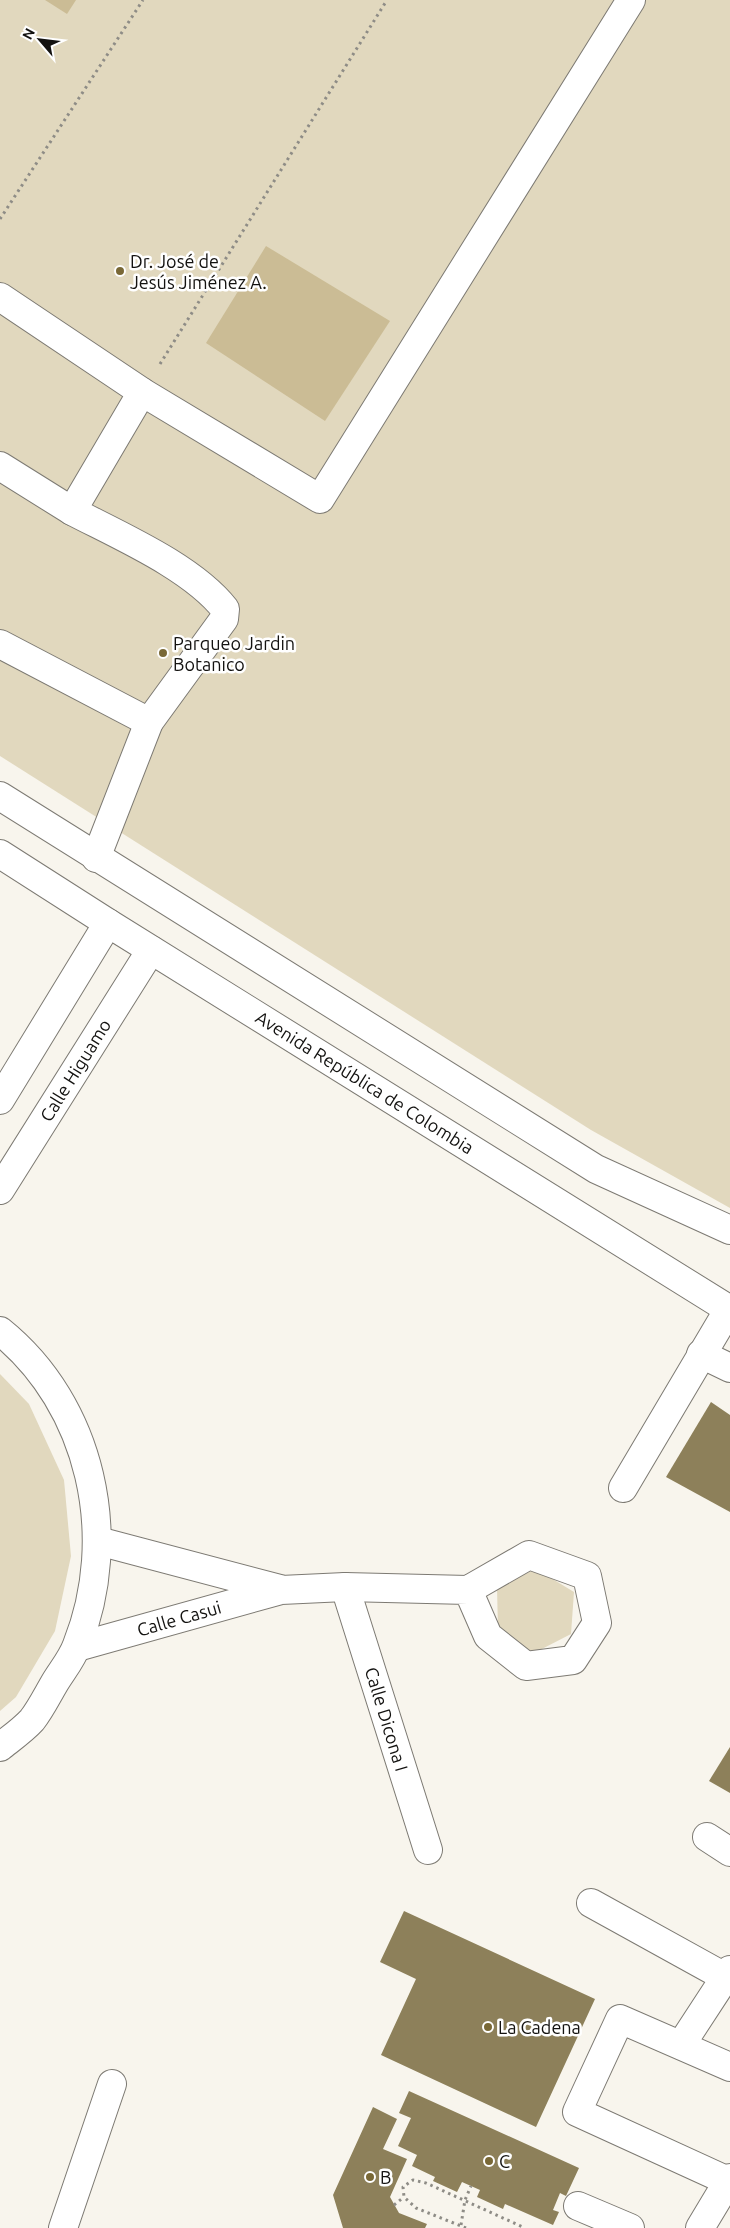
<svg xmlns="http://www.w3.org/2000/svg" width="730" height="2228" font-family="Ubuntu,sans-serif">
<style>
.green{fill:#e1d8be}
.water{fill:#cbbc95}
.building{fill:#8d805a}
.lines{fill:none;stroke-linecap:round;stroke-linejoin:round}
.minor-casing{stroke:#7d7a73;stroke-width:30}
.major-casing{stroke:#7d7a73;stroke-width:30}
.path{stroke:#8e8c86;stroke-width:3;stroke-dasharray:2.5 4;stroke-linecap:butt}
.minor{stroke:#fff;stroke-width:28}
.major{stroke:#fff;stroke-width:28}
.poi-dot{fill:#796836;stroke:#fff;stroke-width:2}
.labels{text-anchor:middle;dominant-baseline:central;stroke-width:5;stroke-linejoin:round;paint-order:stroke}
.poi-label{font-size:18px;fill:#131210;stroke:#fff;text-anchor:start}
.street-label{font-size:18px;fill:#131210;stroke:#fff}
</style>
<rect width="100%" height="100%" fill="#f8f5ed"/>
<g class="green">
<path d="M0,0H730V1208L591,1130L0,756Z"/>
<path d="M0,1374L29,1404L64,1480L71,1556L55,1631L16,1697L0,1711Z"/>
<path d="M536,1569L574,1592L571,1634L534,1653L498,1630L497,1587Z"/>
</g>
<g class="water">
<path d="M45,0H76L67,14Z"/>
<path d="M266,246L390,321L325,421L206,343Z"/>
</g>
<g class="building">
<path d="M711,1402L730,1415V1512L666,1477Z"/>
<path d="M730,1747V1793L709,1781Z"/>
<path d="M404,1911L595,1999L536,2127L381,2055L416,1979L380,1962Z"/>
<path d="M409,2091L579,2168L566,2196L560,2193L553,2210L559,2212L553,2225L505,2204L503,2209L477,2197L480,2190L462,2182L457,2192L433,2181L435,2177L412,2166L417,2155L398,2146L411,2118L399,2113Z"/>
<path d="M373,2107L397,2119L383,2149L407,2159L390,2197L399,2213L427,2224L425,2228H343L333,2195Z"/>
</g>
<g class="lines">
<g class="minor-casing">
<g id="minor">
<path d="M0,297L142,392L320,499L631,0"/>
<path d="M0,466L72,511"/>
<path d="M0,644L149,722"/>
<path d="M96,858L149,722L224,619L225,609C192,567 120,536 72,511L142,392"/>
<path d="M0,1100L108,923"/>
<path d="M0,1190L151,950"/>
<path d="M0,1331C92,1405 120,1537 77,1645C72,1659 61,1672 54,1684C47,1696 40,1710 32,1720C23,1730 10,1739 0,1747"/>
<path d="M701,1354L730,1368"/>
<path d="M623,1488L729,1309"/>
<path d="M98,1541L280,1589"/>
<path d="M345,1587L428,1850"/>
<path d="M77,1647L281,1590L345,1587L468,1590L529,1555L587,1576L597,1623L573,1660L526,1666L488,1636L468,1590"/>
<path d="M707,1837L730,1852"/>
<path d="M591,1903L725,1977"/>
<path d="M681,2045L730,1970"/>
<path d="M728,2181L577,2112L620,2019L730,2067"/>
<path d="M578,2206L630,2228"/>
<path d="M63,2228L112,2084"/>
</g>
</g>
<g class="major-casing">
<g id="major">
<path d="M0,796L596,1169L730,1230"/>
<path d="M0,854L108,923L730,1310"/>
<path d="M700,2228L730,2178"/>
</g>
</g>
<g class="path">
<path d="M0,219L143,0"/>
<path d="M160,364L387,0"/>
<path d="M394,2205L404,2197"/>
<path d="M461,2225L465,2200L471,2186"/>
<path d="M466,2228L416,2208L404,2197L403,2187L413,2180L426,2183L525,2228"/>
</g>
<use href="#minor" class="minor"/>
<use href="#major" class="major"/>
</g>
<g class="poi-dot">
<circle cx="120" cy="271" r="5"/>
<circle cx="163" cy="653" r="5"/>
<circle cx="488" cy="2027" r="5"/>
<circle cx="489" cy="2161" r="5"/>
<circle cx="370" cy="2177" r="5"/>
</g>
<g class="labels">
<g class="poi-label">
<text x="130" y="261">Dr. José de<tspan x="130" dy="21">Jesús Jiménez A.</tspan></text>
<text x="173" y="643">Parqueo Jardin<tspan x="173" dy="21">Botanico</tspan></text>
<text x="498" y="2027">La Cadena</text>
<text x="499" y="2161">C</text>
<text x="380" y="2177">B</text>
</g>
<g class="street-label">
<text transform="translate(75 1070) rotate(-58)">Calle Higuamo</text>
<text transform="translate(365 1082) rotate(32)">Avenida República de Colombia</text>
<text transform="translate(179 1618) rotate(-16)">Calle Casui</text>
<text transform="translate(387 1719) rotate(73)">Calle Dicona I</text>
</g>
</g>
<g transform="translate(40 40) rotate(298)" stroke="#ffffff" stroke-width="4" paint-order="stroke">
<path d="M0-4L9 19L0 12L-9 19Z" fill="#131210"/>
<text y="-8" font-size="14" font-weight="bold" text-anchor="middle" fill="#131210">N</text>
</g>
</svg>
